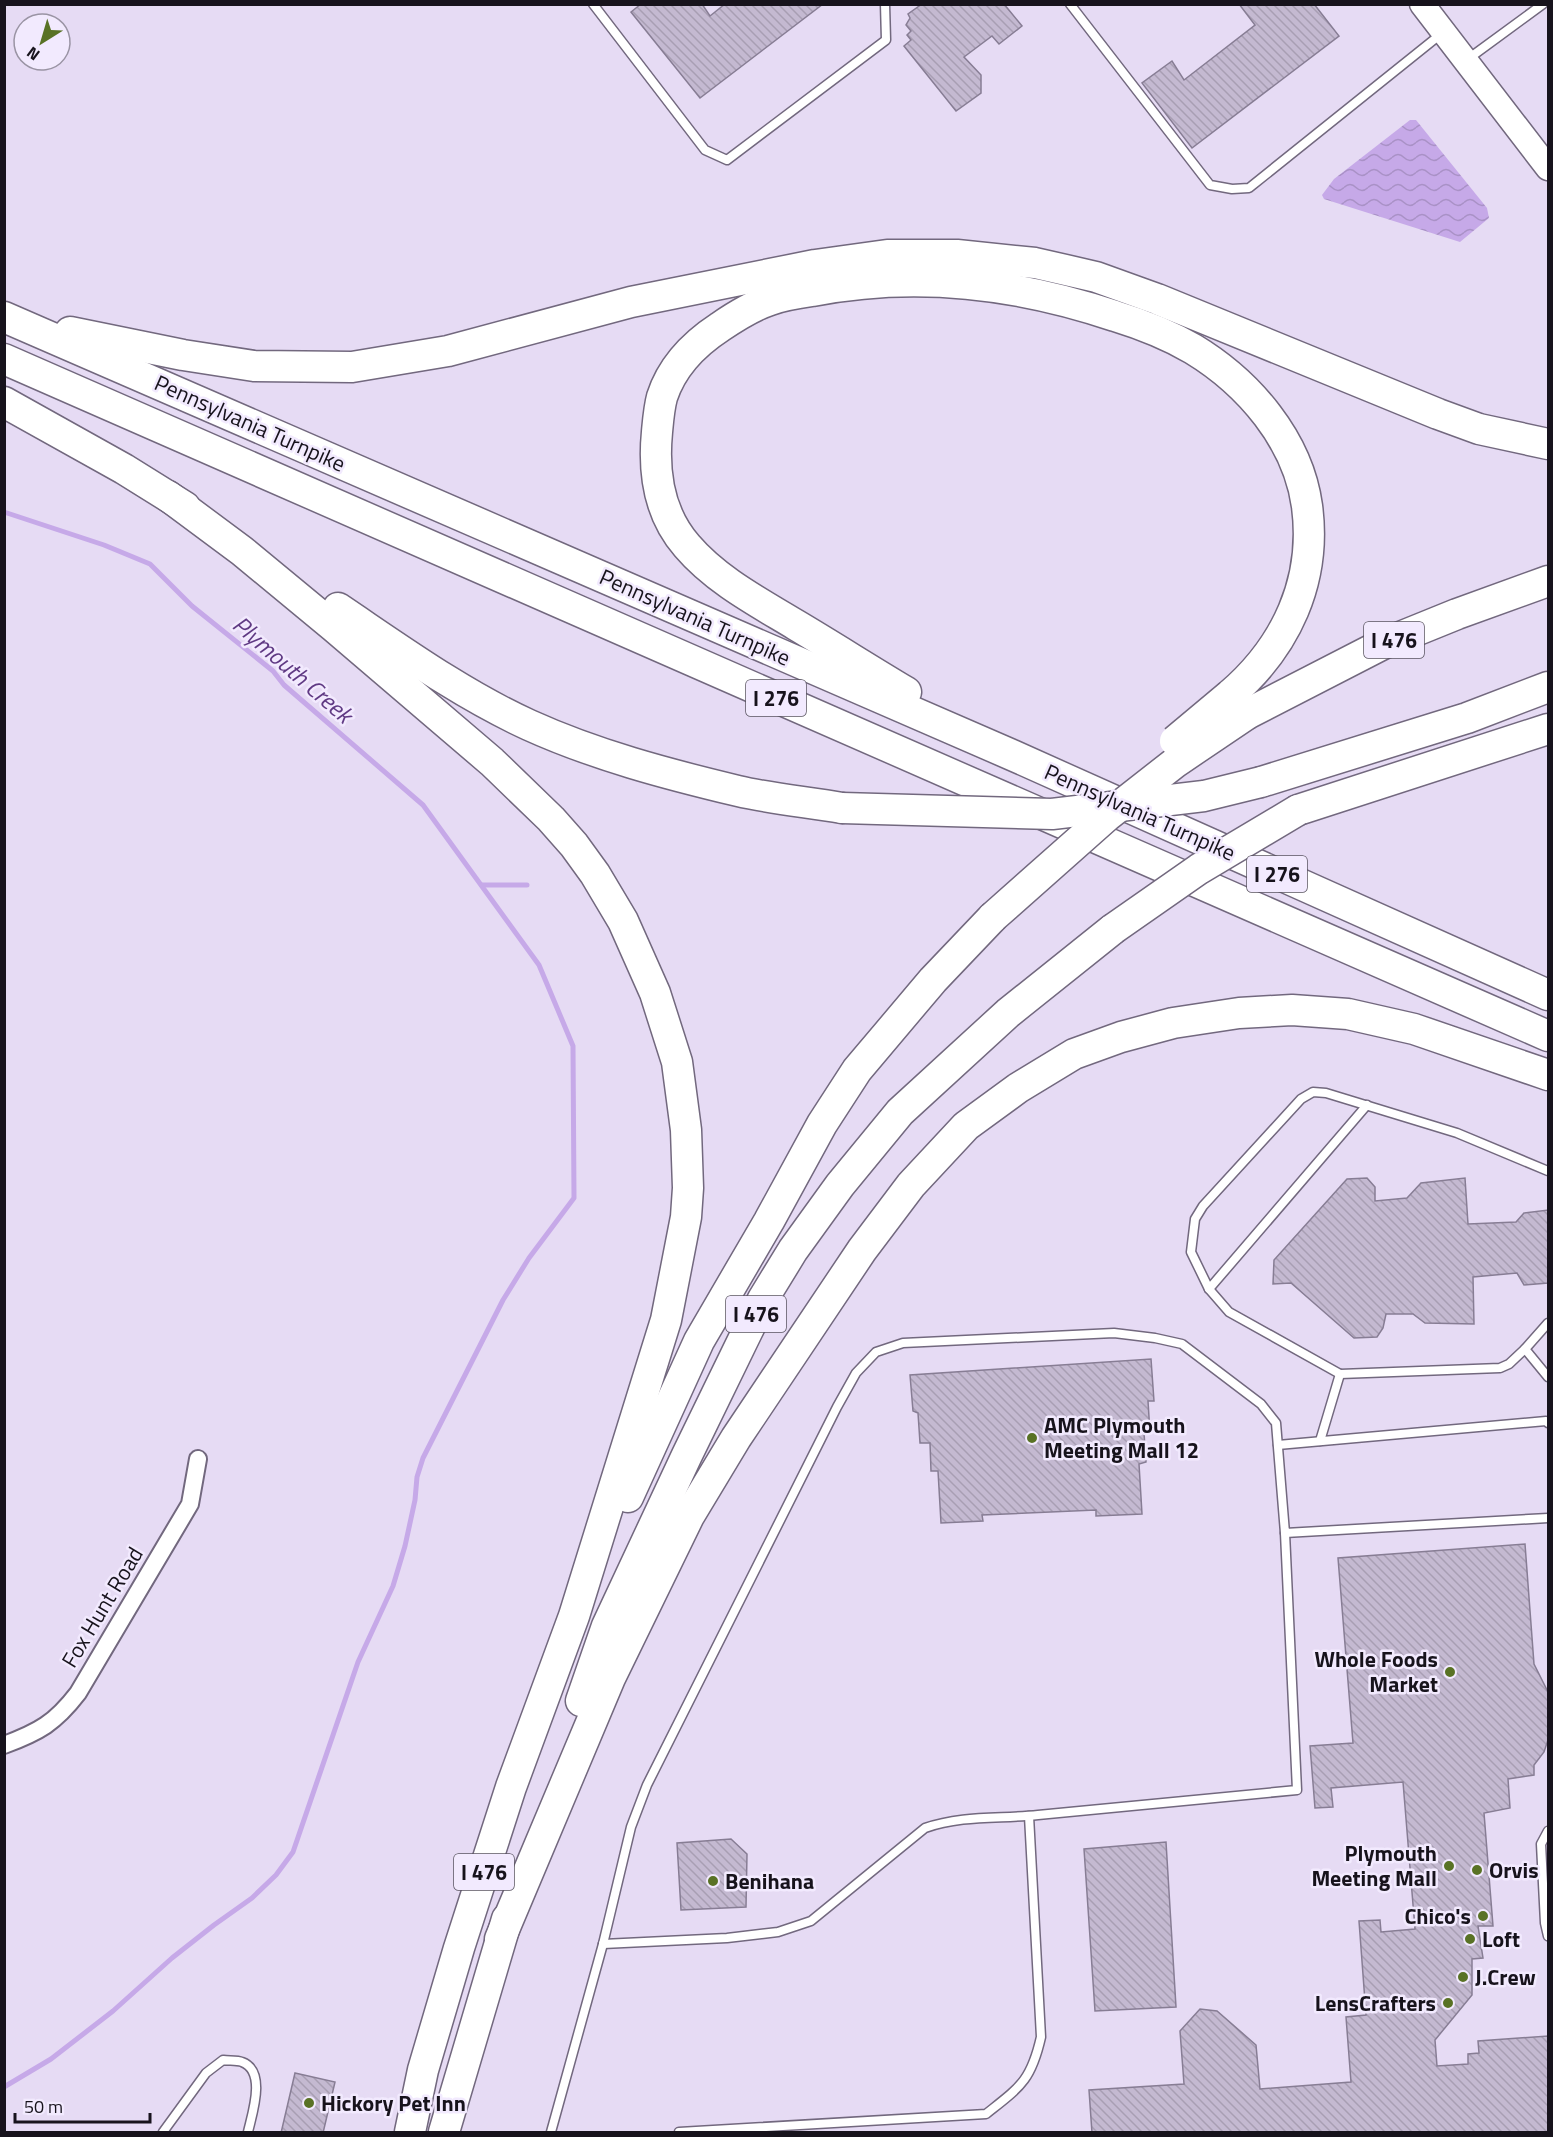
<svg xmlns="http://www.w3.org/2000/svg" width="1553" height="2137" font-family="'Titillium Web',sans-serif">
<style>
.water{fill:url(#water-waves)}
.lines{fill:none;stroke-linecap:round;stroke-linejoin:round}
.stream{stroke:#c6a9e8;stroke-width:5}
.building{fill:url(#building-back-hatch);stroke:#877d94;stroke-width:1.5}
.service-casing{stroke:#72687e;stroke-width:11}
.minor-casing{stroke:#72687e;stroke-width:20}
.secondary-casing{stroke:#72687e;stroke-width:27}
.motorway-casing{stroke:#72687e;stroke-width:33}
.service{stroke:#fff;stroke-width:8}
.minor{stroke:#fff;stroke-width:16}
.secondary{stroke:#fff;stroke-width:24}
.motorway{stroke:#fff;stroke-width:30}
.motorway-bridge-casing{stroke:#72687e;stroke-width:33;stroke-linecap:butt}
.motorway-bridge{stroke:#fff;stroke-width:30}
.poi-dot{fill:#597225;stroke:#f2eafe;stroke-width:2}
.labels{text-anchor:middle;dominant-baseline:central;stroke-width:5;stroke-linejoin:round;paint-order:stroke}
.shield{fill:#f2eafe;stroke:#595460;stroke-width:1.5}
.shield-label{font-size:21px;font-weight:bold;fill:#17131c}
.street-label{font-size:22px;fill:#17131c;stroke:#f2eafe}
.poi-label{font-size:22px;font-weight:bold;fill:#17131c;stroke:#f2eafe;text-anchor:start}
.water-label{font-size:24px;font-style:italic;fill:#603a84;stroke:#f2eafe}
</style>
<defs>
<pattern id="water-waves" width="16" height="10" patternUnits="userSpaceOnUse" patternTransform="scale(1.5)"><rect width="16" height="10" fill="#c6a9e8"/><path d="M0 5q4-4 8 0t8 0" fill="none" stroke="#a991c6"/></pattern>
<pattern id="building-back-hatch" width="6" height="6" patternUnits="userSpaceOnUse" patternTransform="scale(1.5)"><rect width="6" height="6" fill="#c4b9d1"/><path d="M-1 5l2 2M0 0l6 6M5-1l2 2" fill="none" stroke="#a89eb3"/></pattern>
</defs>
<rect width="100%" height="100%" fill="#e6dbf4"/>
<path class="water" d="M1410,120H1416L1487,208L1489,218L1460,242L1324,199L1322,195L1334,179Z"/>
<g class="lines">
<g class="stream">
<path d="M4,512L104,545L150,564L192,606L273,671L284,685L423,805L539,965L573,1046L574,1198L529,1258L503,1300L423,1458L417,1477L415,1500L405,1546L393,1586L358,1662L293,1852L276,1875L252,1898L214,1925L172,1958L113,2011L51,2059L4,2087"/>
<path d="M482,885H527"/>
</g>
</g>
<g class="building">
<path d="M641,4H702L710,16L725,4H823L700,98L631,12Z"/>
<path d="M922,4H1004L1022,26L999,44L992,36L964,57L981,75V93L956,111L904,46L911,40L907,35L911,31L906,25L910,18L908,14Z"/>
<path d="M1239,4H1314L1339,36L1192,148L1142,83L1172,61L1184,80L1255,25Z"/>
<path d="M1367,1178L1375,1187V1201L1407,1198L1421,1183L1465,1178L1468,1224L1516,1222L1524,1213L1548,1210V1283L1524,1285L1517,1273L1473,1277L1474,1324L1425,1323L1413,1314H1386L1383,1328L1377,1337L1354,1338L1291,1283L1273,1284L1274,1260L1347,1179Z"/>
<path d="M1151,1359L1154,1401H1148L1150,1433H1144L1146,1462L1139,1464L1142,1514L1096,1516V1510L982,1515L983,1521L941,1523L938,1471H931L930,1443H920L918,1413L913,1411L910,1375Z"/>
<path d="M1525,1544L1534,1664L1548,1692V1740L1544,1752L1534,1765V1775L1508,1779L1510,1808L1484,1813L1493,1926H1478L1483,1958L1472,1959V1995L1435,2040L1437,2066L1468,2064V2054L1479,2053L1478,2041L1548,2036V2133H1092L1089,2090L1184,2084L1180,2031L1200,2009L1217,2011L1256,2045L1260,2089L1351,2082L1346,2017L1366,2015L1359,1921L1380,1920L1381,1932L1415,1929L1403,1782L1331,1788L1333,1807L1315,1808L1310,1746L1353,1743L1338,1558Z"/>
<path d="M731,1839L747,1854L746,1907L681,1910L677,1843Z"/>
<path d="M1166,1842L1176,2007L1095,2011L1084,1849Z"/>
<path d="M295,2073L335,2082L323,2133H281Z"/>
</g>
<g class="lines">
<g class="service-casing">
<g id="service">
<path d="M593,4L705,150L727,160L886,40L885,4"/>
<path d="M1070,4L1210,185L1232,189L1249,188L1441,34"/>
<path d="M1468,59L1543,4"/>
<path d="M1209,1289L1367,1105"/>
<path d="M1548,1323L1525,1349L1548,1377"/>
<path d="M1340,1374L1500,1368L1509,1364L1525,1349"/>
<path d="M1320,1441L1340,1374L1229,1312L1209,1289L1191,1252L1195,1219L1203,1206L1301,1099L1313,1092L1326,1093L1457,1133L1548,1171"/>
<path d="M1278,1445L1546,1421L1548,1423"/>
<path d="M1548,1831L1541,1844L1545,1923L1548,1936"/>
<path d="M603,1944L727,1938L778,1932L811,1921L925,1828C962,1815 999,1819 1038,1815C1124,1807 1210,1799 1297,1790L1285,1533"/>
<path d="M163,2132L206,2073L223,2060C228,2061 237,2060 242,2062C267,2071 252,2114 248,2132"/>
<path d="M551,2132L603,1944L631,1827L647,1785L837,1407L856,1373L876,1352L903,1343L1114,1333L1155,1338L1182,1344L1261,1404L1276,1423L1285,1533L1548,1518"/>
<path d="M679,2132L986,2114C1020,2087 1031,2081 1041,2037L1029,1816"/>
</g>
</g>
<g class="minor-casing">
<path id="minor" d="M4,1745C39,1732 55,1723 78,1693L190,1504L198,1459"/>
</g>
<g class="secondary-casing">
<path id="secondary" d="M1422,4L1548,168"/>
</g>
<g class="motorway-casing">
<g id="motorway">
<path d="M4,317L1012,755L1548,995"/>
<path d="M70,332L183,355L254,366L352,367L448,351L631,302L815,265L887,255H957L1035,263L1096,277L1157,299L1438,414L1479,429L1548,444"/>
<path d="M4,359L1548,1036"/>
<path d="M4,402L124,469L185,507"/>
<path d="M168,496L242,551L334,627L492,762L551,819L574,845L595,874L623,921L655,993L677,1062L686,1130L688,1188L686,1217L666,1320L574,1616L511,1787L459,1948L423,2070L410,2132"/>
<path d="M338,608C399,649 461,694 529,725C595,755 667,774 738,791C772,799 807,802 842,808"/>
<path d="M906,692C869,670 833,647 796,625C758,602 716,580 687,546C659,514 653,473 657,432C658,421 659,408 662,397C672,366 694,344 720,327C736,316 752,306 770,300C784,295 798,293 812,291C914,271 1017,283 1115,316C1141,324 1169,335 1193,349C1249,383 1298,440 1307,506C1317,581 1286,647 1230,695"/>
<path d="M1247,714L1383,644L1457,614L1548,581"/>
<path d="M1261,782L1467,718L1548,687"/>
<path d="M1298,810L1548,729"/>
<path d="M628,1497L699,1341L769,1221L822,1124L857,1070L933,980L993,917"/>
<path d="M581,1701L607,1626L687,1455L763,1299L793,1250L840,1185L900,1112L1008,1013L1113,929"/>
<path d="M500,1939L610,1678L689,1516L736,1438L862,1250L911,1185L966,1126L1018,1088L1074,1054L1121,1037L1173,1023L1239,1013L1292,1010L1348,1014L1414,1029L1548,1075"/>
<path d="M444,2132L507,1919"/>
</g>
</g>
<use href="#service" class="service"/>
<use href="#minor" class="minor"/>
<use href="#secondary" class="secondary"/>
<use href="#motorway" class="motorway"/>
<g class="motorway-bridge-casing">
<g id="motorway-bridge">
<path d="M1175,741L1230,695"/>
<path d="M842,808L1052,814L1204,796L1261,782"/>
<path d="M993,917L1107,816L1176,762L1247,714"/>
<path d="M1113,929L1199,869L1298,810"/>
</g>
</g>
<use href="#motorway-bridge" class="motorway-bridge"/>
</g>
<g class="poi-dot">
<circle cx="1032" cy="1438" r="6"/>
<circle cx="1450" cy="1672" r="6"/>
<circle cx="1449" cy="1866" r="6"/>
<circle cx="1477" cy="1870" r="6"/>
<circle cx="713" cy="1881" r="6"/>
<circle cx="1483" cy="1916" r="6"/>
<circle cx="1470" cy="1939" r="6"/>
<circle cx="1463" cy="1977" r="6"/>
<circle cx="1448" cy="2003" r="6"/>
<circle cx="309" cy="2103" r="6"/>
</g>
<g class="labels">
<g class="shield">
<rect x="1364" y="622" width="60" height="36" rx="4.5"/>
<rect x="746" y="680" width="60" height="36" rx="4.5"/>
<rect x="1247" y="856" width="60" height="36" rx="4.5"/>
<rect x="726" y="1296" width="60" height="36" rx="4.5"/>
<rect x="454" y="1854" width="60" height="36" rx="4.5"/>
</g>
<g class="shield-label">
<text x="1394" y="640">I 476</text>
<text x="776" y="698">I 276</text>
<text x="1277" y="874">I 276</text>
<text x="756" y="1314">I 476</text>
<text x="484" y="1872">I 476</text>
</g>
<g class="street-label">
<text transform="translate(250 423) rotate(24)">Pennsylvania Turnpike</text>
<text transform="translate(695 617) rotate(24)">Pennsylvania Turnpike</text>
<text transform="translate(1140 812) rotate(24)">Pennsylvania Turnpike</text>
<text transform="translate(102 1607) rotate(-59)">Fox Hunt Road</text>
</g>
<g class="poi-label">
<text x="1044" y="1425">AMC Plymouth<tspan x="1044" dy="25">Meeting Mall 12</tspan></text>
<text x="1438" y="1659" text-anchor="end">Whole Foods<tspan x="1438" dy="25">Market</tspan></text>
<text x="1437" y="1853" text-anchor="end">Plymouth<tspan x="1437" dy="25">Meeting Mall</tspan></text>
<text x="1489" y="1870">Orvis</text>
<text x="725" y="1881">Benihana</text>
<text x="1471" y="1916" text-anchor="end">Chico's</text>
<text x="1482" y="1939">Loft</text>
<text x="1475" y="1977">J.Crew</text>
<text x="1436" y="2003" text-anchor="end">LensCrafters</text>
<text x="321" y="2103">Hickory Pet Inn</text>
</g>
<g class="water-label">
<text transform="translate(293 669) rotate(41)">Plymouth Creek</text>
</g>
</g>
<rect width="1553" height="2137" fill="none" stroke="#17131c" stroke-width="12"/>
<g transform="translate(42 42) rotate(217)"><circle r="28" fill="#f2eafe" stroke="#9a94a4" stroke-width="1.5"/>
<path d="M0-4.5L10 22L0 15L-10 22Z" fill="#597225"/>
<text y="-9" font-size="16" font-weight="bold" text-anchor="middle" fill="#17131c">N</text>
</g>
<path d="M15 2113v9h135v-9" fill="none" stroke="#17131c" stroke-width="3"/>
<text x="24" y="2113" font-size="18" fill="#17131c" stroke="#f2eafe" stroke-width="4.5" paint-order="stroke">50 m</text>
</svg>
